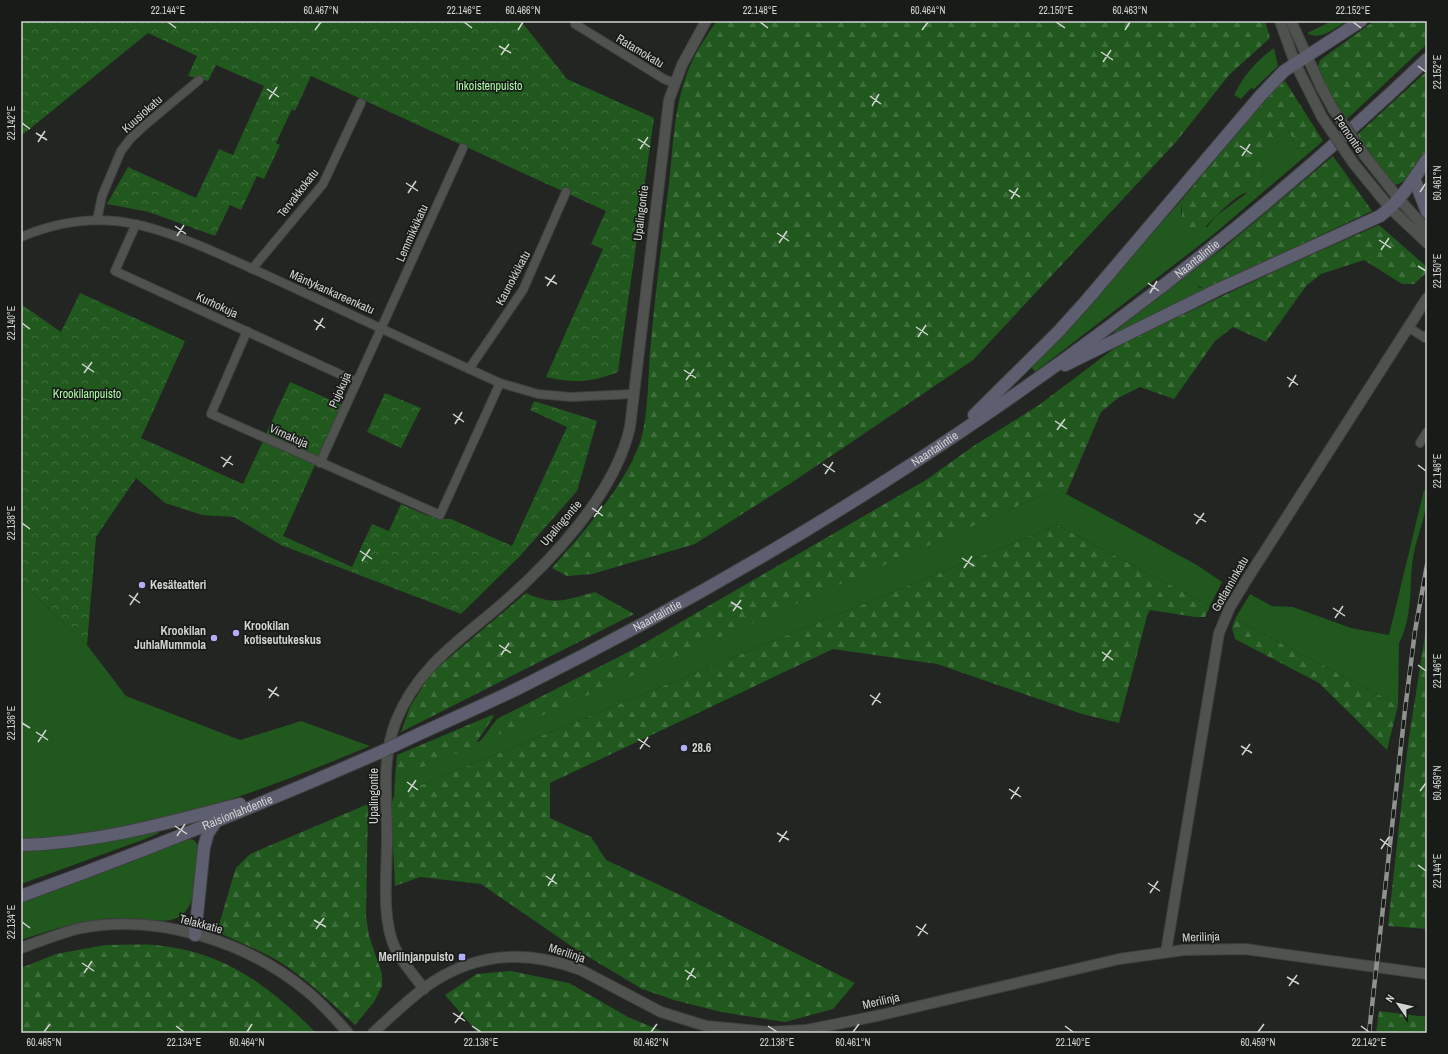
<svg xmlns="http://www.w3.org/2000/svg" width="1448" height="1054" font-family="'Archivo Narrow',sans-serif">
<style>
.grass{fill:#20581e}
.forest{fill:url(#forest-firs)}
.park{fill:url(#park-crowns)}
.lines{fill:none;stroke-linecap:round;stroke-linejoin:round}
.minor-casing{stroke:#3f413f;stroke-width:10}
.tertiary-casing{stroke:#3f413f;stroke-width:12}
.secondary-casing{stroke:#3f413f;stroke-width:14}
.minor{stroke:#505250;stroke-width:8}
.tertiary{stroke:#505250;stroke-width:10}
.secondary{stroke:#5e5e71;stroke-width:12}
.rail-casing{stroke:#90928f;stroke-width:4.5}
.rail{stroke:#191b19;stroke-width:3;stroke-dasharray:9;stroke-linecap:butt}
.tertiary-bridge-casing{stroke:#3f413f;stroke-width:12;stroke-linecap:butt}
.secondary-bridge-casing{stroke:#3f413f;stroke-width:14;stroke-linecap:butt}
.tertiary-bridge{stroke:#505250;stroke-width:10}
.secondary-bridge{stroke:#5e5e71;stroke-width:12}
.ticks{fill:none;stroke:#d2d4d2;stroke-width:1.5}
.poi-dot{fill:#b0aefa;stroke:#191b19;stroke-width:1.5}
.labels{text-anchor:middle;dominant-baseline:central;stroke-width:3.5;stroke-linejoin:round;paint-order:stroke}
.street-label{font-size:12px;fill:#d2d4d2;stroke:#191b19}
.park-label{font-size:12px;fill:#a9fca2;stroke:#191b19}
.poi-label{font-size:12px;font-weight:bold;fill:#d2d4d2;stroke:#191b19;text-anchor:start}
.neatline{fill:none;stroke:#d2d4d2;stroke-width:1.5}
.ticks-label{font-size:10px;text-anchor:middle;fill:#d2d4d2}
</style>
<defs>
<pattern id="forest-firs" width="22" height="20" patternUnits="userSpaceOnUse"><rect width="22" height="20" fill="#20581e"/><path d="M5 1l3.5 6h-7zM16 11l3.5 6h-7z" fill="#406f3e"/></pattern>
<pattern id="park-crowns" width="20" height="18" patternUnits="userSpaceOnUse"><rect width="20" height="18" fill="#20581e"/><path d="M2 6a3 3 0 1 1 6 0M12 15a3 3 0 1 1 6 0" fill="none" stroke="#406f3e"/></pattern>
</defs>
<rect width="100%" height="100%" fill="#232522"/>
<g class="grass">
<path d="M1332,21H1346C1334,29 1321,41 1307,33Z"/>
<path d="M1274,48L1278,66L1254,89L1251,88L1241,99L1234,95C1244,75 1256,61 1274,48Z"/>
<path d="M1289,131L1297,149L1323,141L1214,234L1035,372L1030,365L1092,303L1185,196L1182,202L1181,214L1207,227L1216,216L1266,179L1260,161Z"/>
<path d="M1225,246L1208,261L1197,285L1200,288L1215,285L1115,334L1114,332Z"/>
<path d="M1057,489L1197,565L1222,582L1210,606L1057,525L394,796L395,778Z"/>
<path d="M1424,490L1427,491C1427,517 1417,534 1413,558C1409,586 1413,618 1399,643L1398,705L1235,619L1250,594L1272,606L1293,607L1351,628L1389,635Z"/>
<path d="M21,582L87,645L126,696L240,740L301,721L370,746C286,781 192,817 103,833C76,838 48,838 21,840Z"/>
<path d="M159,830V833L145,839L21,884V850Z"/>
<path d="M189,839L194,840C202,848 198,862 197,872C195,886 194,905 182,915C168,926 145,918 128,918C90,917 57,928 21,940V903Z"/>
</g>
<g class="forest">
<path d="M717,21H1265L1270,38L1229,75L1176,142L973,360L791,483L695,544L592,574L567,576L552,568C581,535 624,487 639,445C648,423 648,378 650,352C655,296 662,240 669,184C673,147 674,106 688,71C695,53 706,36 717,21Z"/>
<path d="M1374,21H1427V44L1346,120L1317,69L1320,60Z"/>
<path d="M1427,71V150L1409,177L1399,184L1394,185L1388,180L1357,135Z"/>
<path d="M1285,81L1323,141L1297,149L1289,131L1260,161L1266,179L1258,192C1254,193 1249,192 1245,193C1233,196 1209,225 1197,234L1182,226V202L1185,196L1278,84Z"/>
<path d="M1333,156L1372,211L1215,285L1203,288L1197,285C1193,275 1201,267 1208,261Z"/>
<path d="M1379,225L1427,267V272L1414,284H1402L1364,260L1321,274L1306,286L1266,342L1233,327L1215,341L1174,399L1140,387L1118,398L1101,412L1066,494L1057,489L479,743L497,719L636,648L926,480L975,445L1039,405L1120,344L1297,261Z"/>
<path d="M1057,525L1210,606L1205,617H1195L1150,610L1147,616L1119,723L1082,714L937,664L833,649L550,783V818L591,837L606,860L676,893L855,983L833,1009L785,1022L721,1012L674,1000L642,989L577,950L481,884L420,877L395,886L391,805L394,796Z"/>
<path d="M595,592L634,614L401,732L410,707L431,673L526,593C555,606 565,600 595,592Z"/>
<path d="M1235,619L1398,705L1387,750L1319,683L1235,639L1232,628Z"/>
<path d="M1427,622V929L1388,926L1408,744Z"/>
<path d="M492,715L494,716L474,746L395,778L397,755Z"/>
<path d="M368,804L366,916L369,936L382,974V986L374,1002L355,1025C334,1005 313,985 289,968C267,953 241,943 217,932L233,877L236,868L250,854Z"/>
<path d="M105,945C121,945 138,944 154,945C223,951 269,985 316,1033H21V968L56,954Z"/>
<path d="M511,971L569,983L628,1017L666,1033H478L445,995L477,974Z"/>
<path d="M1379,1011L1427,1017V1033H1376Z"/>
</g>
<g class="park">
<path d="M21,21H521L567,79L654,118L618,372C589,383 575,383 546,377L603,249L591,244L606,211L311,76L295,111L292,109L276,143L280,145L264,179L257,176L241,210L230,205L215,236L149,212L107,204L128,167L196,198L219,149L233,155L264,86L216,65L208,81L188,76L197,56L148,33L21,136Z"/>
<path d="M80,293L185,341L141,438L243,484L263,441L315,465L283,536L352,567L372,524L389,531L401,504C417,511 433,520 451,519L512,546L567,427L530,410L534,401L597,421L577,491L520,556L461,614L281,545L234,517L202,515L165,503L136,478L96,537L87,645L21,582V304L61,332Z"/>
<path d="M290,382L342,405L319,458L266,434Z"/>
<path d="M385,393L421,408L401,448L367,432Z"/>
</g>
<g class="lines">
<g class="minor-casing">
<g id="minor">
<path d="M575,24L664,79L674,83"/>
<path d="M97,220L102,196L121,151L131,138L144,126L199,80"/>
<path d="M136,224L115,271L357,382"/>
<path d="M21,237C52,224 82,218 115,221C162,225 223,256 266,275C344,311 422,348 500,383L538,394L571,397L632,394"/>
<path d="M252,269L323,184L361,103"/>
<path d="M1408,327L1425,338L1427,335"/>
<path d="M247,331L211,414L440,515L500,383"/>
<path d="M469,369L523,290L566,192"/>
<path d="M1420,443L1427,432"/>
<path d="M320,463L463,148"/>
</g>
</g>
<g class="tertiary-casing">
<g id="tertiary">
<path d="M1280,21L1295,63L1322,117"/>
<path d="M1291,21L1321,87L1333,109"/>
<path d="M1365,156L1399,199L1427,230"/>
<path d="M1354,164L1390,208L1427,243"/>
<path d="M21,948C41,941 60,933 81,928C159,913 248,942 308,992C322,1004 336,1019 348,1033"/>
<path d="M1166,952L1219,633L1230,607L1249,576L1427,298"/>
<path d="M424,989C414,975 402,963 395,948C381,918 387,872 387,839C387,800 381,759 396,721C417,669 455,644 496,609C548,565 615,495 630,427L669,100L682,65L706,21"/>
<path d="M373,1033C389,1018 406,1002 424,988C473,952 526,949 581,970L661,1012L706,1026L768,1032L807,1030L881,1015L1119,959L1184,950L1245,949L1427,974"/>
</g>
</g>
<g class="secondary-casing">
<g id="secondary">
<path d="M1414,178L1427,212"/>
<path d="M1065,365L1217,290L1380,216C1400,202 1413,180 1427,159"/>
<path d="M974,415L1058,332L1086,301L1261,95L1284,71L1361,21"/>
<path id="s1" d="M419,734C452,719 486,704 519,688C847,525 1162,312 1427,59"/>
<path d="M21,845C96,843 168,823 240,804"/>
<path id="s2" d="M21,896C144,851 265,803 385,750"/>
<path d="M195,935L204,847L208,833L217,820"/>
</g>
</g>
<use href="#minor" class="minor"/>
<use href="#tertiary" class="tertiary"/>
<use href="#secondary" class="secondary"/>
<g class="rail-casing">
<path id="rail" d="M1369,1033L1405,710L1415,631L1427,565"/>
</g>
<use href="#rail" class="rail"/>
<g class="tertiary-bridge-casing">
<g id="tertiary-bridge">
<path d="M1333,109L1365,156"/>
<path d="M1322,117L1354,164"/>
</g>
</g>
<g class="secondary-bridge-casing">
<path id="secondary-bridge" d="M385,750L419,734"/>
</g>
<use href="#tertiary-bridge" class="tertiary-bridge"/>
<use href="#secondary-bridge" class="secondary-bridge"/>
</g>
<path class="ticks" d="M168,22L176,28M464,22L472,28M760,22L768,28M1056,22L1065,28M1353,22L1361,28M315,30L321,22M518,30L523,22M922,30L928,22M1125,30L1130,22M499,46L511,53M1101,52L1113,60M501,55L509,44M1103,62L1111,50M1418,66L1426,72M267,89L279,97M870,96L881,104M269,99L277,87M872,106L879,94M22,123L30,129M36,133L47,140M638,139L650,147M38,142L45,131M1240,146L1252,154M640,149L648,137M1242,156L1250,144M406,183L418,191M1009,190L1020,197M1420,192L1426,183M408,193L416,181M1011,199L1018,188M175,226L186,234M777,233L789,241M177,236L184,225M1379,240L1391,248M779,243L787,231M1381,250L1389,238M1418,266L1426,271M545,277L557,284M1148,283L1159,291M547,286L555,275M1150,293L1157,281M314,320L325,328M22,323L30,329M916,327L928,335M316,330L323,318M918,337L926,325M82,364L94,372M684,370L696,378M84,373L92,362M1287,377L1298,385M686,380L694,369M1289,387L1296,375M453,414L464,422M1055,421L1067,429M455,424L462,412M1057,430L1065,419M221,457L233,465M823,464L835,472M1418,465L1426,471M223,467L231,456M825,474L833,462M592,508L603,516M1194,514L1206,522M594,517L602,506M22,523L30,529M1196,524L1204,513M360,551L372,559M962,558L974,566M362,561L370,549M964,568L972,556M129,595L140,603M731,602L742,609M130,605L138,593M1333,608L1345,616M733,611L741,600M1335,618L1343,606M499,645L511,653M1102,652L1113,660M501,655L509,643M1103,661L1111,650M1418,665L1426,671M268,689L279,696M870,695L881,703M269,698L277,687M872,705L880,693M22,723L30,728M36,732L48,740M638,739L650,747M38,742L46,730M1241,746L1252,753M640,749L648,737M1242,755L1250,744M407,782L418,790M1009,789L1021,797M1420,791L1426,783M408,792L416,780M1011,799L1019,787M175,826L187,834M777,833L789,840M177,836L185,824M1380,839L1391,847M779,842L787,831M1381,849L1389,837M1418,865L1426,871M546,876L557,884M1148,883L1160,891M548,886L555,874M1150,893L1158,881M314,920L326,927M22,922L30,928M916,926L928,934M316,929L324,918M918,936L926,924M82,963L94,971M685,970L696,978M84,973L92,961M1287,977L1299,984M687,980L694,968M1289,986L1297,975M453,1013L465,1021M455,1023L463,1012M176,1026L184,1032M472,1026L481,1032M768,1026L777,1032M1065,1026L1073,1032M1361,1026L1369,1032M44,1032L50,1024M247,1032L252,1024M651,1032L657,1024M853,1032L859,1024M1258,1032L1264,1024"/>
<g class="poi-dot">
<circle cx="142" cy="585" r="4"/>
<circle cx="236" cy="633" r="4"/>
<circle cx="214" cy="638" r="4"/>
<circle cx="684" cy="748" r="4"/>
<rect x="458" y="953" width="8" height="8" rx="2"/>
</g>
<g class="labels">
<g class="street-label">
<text transform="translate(640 51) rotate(31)">Ratamokatu</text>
<text transform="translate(142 114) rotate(-42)">Kuusiokatu</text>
<text transform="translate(1349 134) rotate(56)">Pernontie</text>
<text transform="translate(298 193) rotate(-52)">Tervakkokatu</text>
<text transform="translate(641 213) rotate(-83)">Upalingontie</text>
<text transform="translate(412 233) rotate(-66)">Lemmikkikatu</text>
<text stroke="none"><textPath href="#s1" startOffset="914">Naantalintie</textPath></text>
<text transform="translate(513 278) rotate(-62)">Kaunokkikatu</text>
<text transform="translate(332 292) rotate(24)">Mäntykankareenkatu</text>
<text transform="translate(217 305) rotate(25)">Kurhokuja</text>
<text transform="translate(340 390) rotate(-66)">Pujokuja</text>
<text transform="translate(289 436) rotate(24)">Virnakuja</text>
<text stroke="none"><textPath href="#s1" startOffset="590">Naantalintie</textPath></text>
<text transform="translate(561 523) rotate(-49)">Upalingontie</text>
<text transform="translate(1230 584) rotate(-60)">Gotlanninkatu</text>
<text stroke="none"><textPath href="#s1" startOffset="266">Naantalintie</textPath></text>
<text transform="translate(374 796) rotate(-90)">Upalingontie</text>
<text stroke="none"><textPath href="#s2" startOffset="232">Raisionlahdentie</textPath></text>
<text transform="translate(201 924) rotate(15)">Telakkatie</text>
<text transform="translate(1201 937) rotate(-2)">Merilinja</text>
<text transform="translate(567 953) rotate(18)">Merilinja</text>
<text transform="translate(881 1001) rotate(-13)">Merilinja</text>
</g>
<g class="park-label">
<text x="489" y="86">Inkoistenpuisto</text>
<text x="87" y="394">Krookilanpuisto</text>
</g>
<g class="poi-label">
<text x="150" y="585">Kesäteatteri</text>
<text x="244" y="626">Krookilan<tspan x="244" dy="14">kotiseutukeskus</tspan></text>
<text x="206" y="631" text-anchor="end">Krookilan<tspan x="206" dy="14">JuhlaMummola</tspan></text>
<text x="692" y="748">28.6</text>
<text x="454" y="957" text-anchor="end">Merilinjanpuisto</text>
</g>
</g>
<rect width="1448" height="1054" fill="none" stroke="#191b19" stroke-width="44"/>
<g transform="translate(1398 1004) rotate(304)" stroke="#191b19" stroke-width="3" paint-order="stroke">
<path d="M0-3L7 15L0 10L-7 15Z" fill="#d2d4d2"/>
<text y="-6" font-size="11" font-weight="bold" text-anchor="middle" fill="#d2d4d2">N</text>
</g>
<rect x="22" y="22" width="1404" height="1010" class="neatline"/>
<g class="ticks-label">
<text x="168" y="14">22.144°E</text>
<text x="321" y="14">60.467°N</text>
<text x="464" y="14">22.146°E</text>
<text x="523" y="14">60.466°N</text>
<text x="760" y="14">22.148°E</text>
<text x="928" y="14">60.464°N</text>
<text x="1056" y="14">22.150°E</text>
<text x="1130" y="14">60.463°N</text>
<text x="1353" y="14">22.152°E</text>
<text transform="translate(1437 72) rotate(-90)" y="4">22.152°E</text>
<text transform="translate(11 123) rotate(-90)" y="4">22.142°E</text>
<text transform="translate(1437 183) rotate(-90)" y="4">60.461°N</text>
<text transform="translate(1437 271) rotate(-90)" y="4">22.150°E</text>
<text transform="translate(11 323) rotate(-90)" y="4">22.140°E</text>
<text transform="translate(1437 471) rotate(-90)" y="4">22.148°E</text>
<text transform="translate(11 523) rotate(-90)" y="4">22.138°E</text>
<text transform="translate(1437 671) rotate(-90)" y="4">22.146°E</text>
<text transform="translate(11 723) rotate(-90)" y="4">22.136°E</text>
<text transform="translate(1437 783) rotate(-90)" y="4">60.459°N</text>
<text transform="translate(1437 871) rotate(-90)" y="4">22.144°E</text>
<text transform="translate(11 922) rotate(-90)" y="4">22.134°E</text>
<text x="44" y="1046">60.465°N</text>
<text x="184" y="1046">22.134°E</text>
<text x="247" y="1046">60.464°N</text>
<text x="481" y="1046">22.136°E</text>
<text x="651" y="1046">60.462°N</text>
<text x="777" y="1046">22.138°E</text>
<text x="853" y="1046">60.461°N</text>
<text x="1073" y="1046">22.140°E</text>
<text x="1258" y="1046">60.459°N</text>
<text x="1369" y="1046">22.142°E</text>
</g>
</svg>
